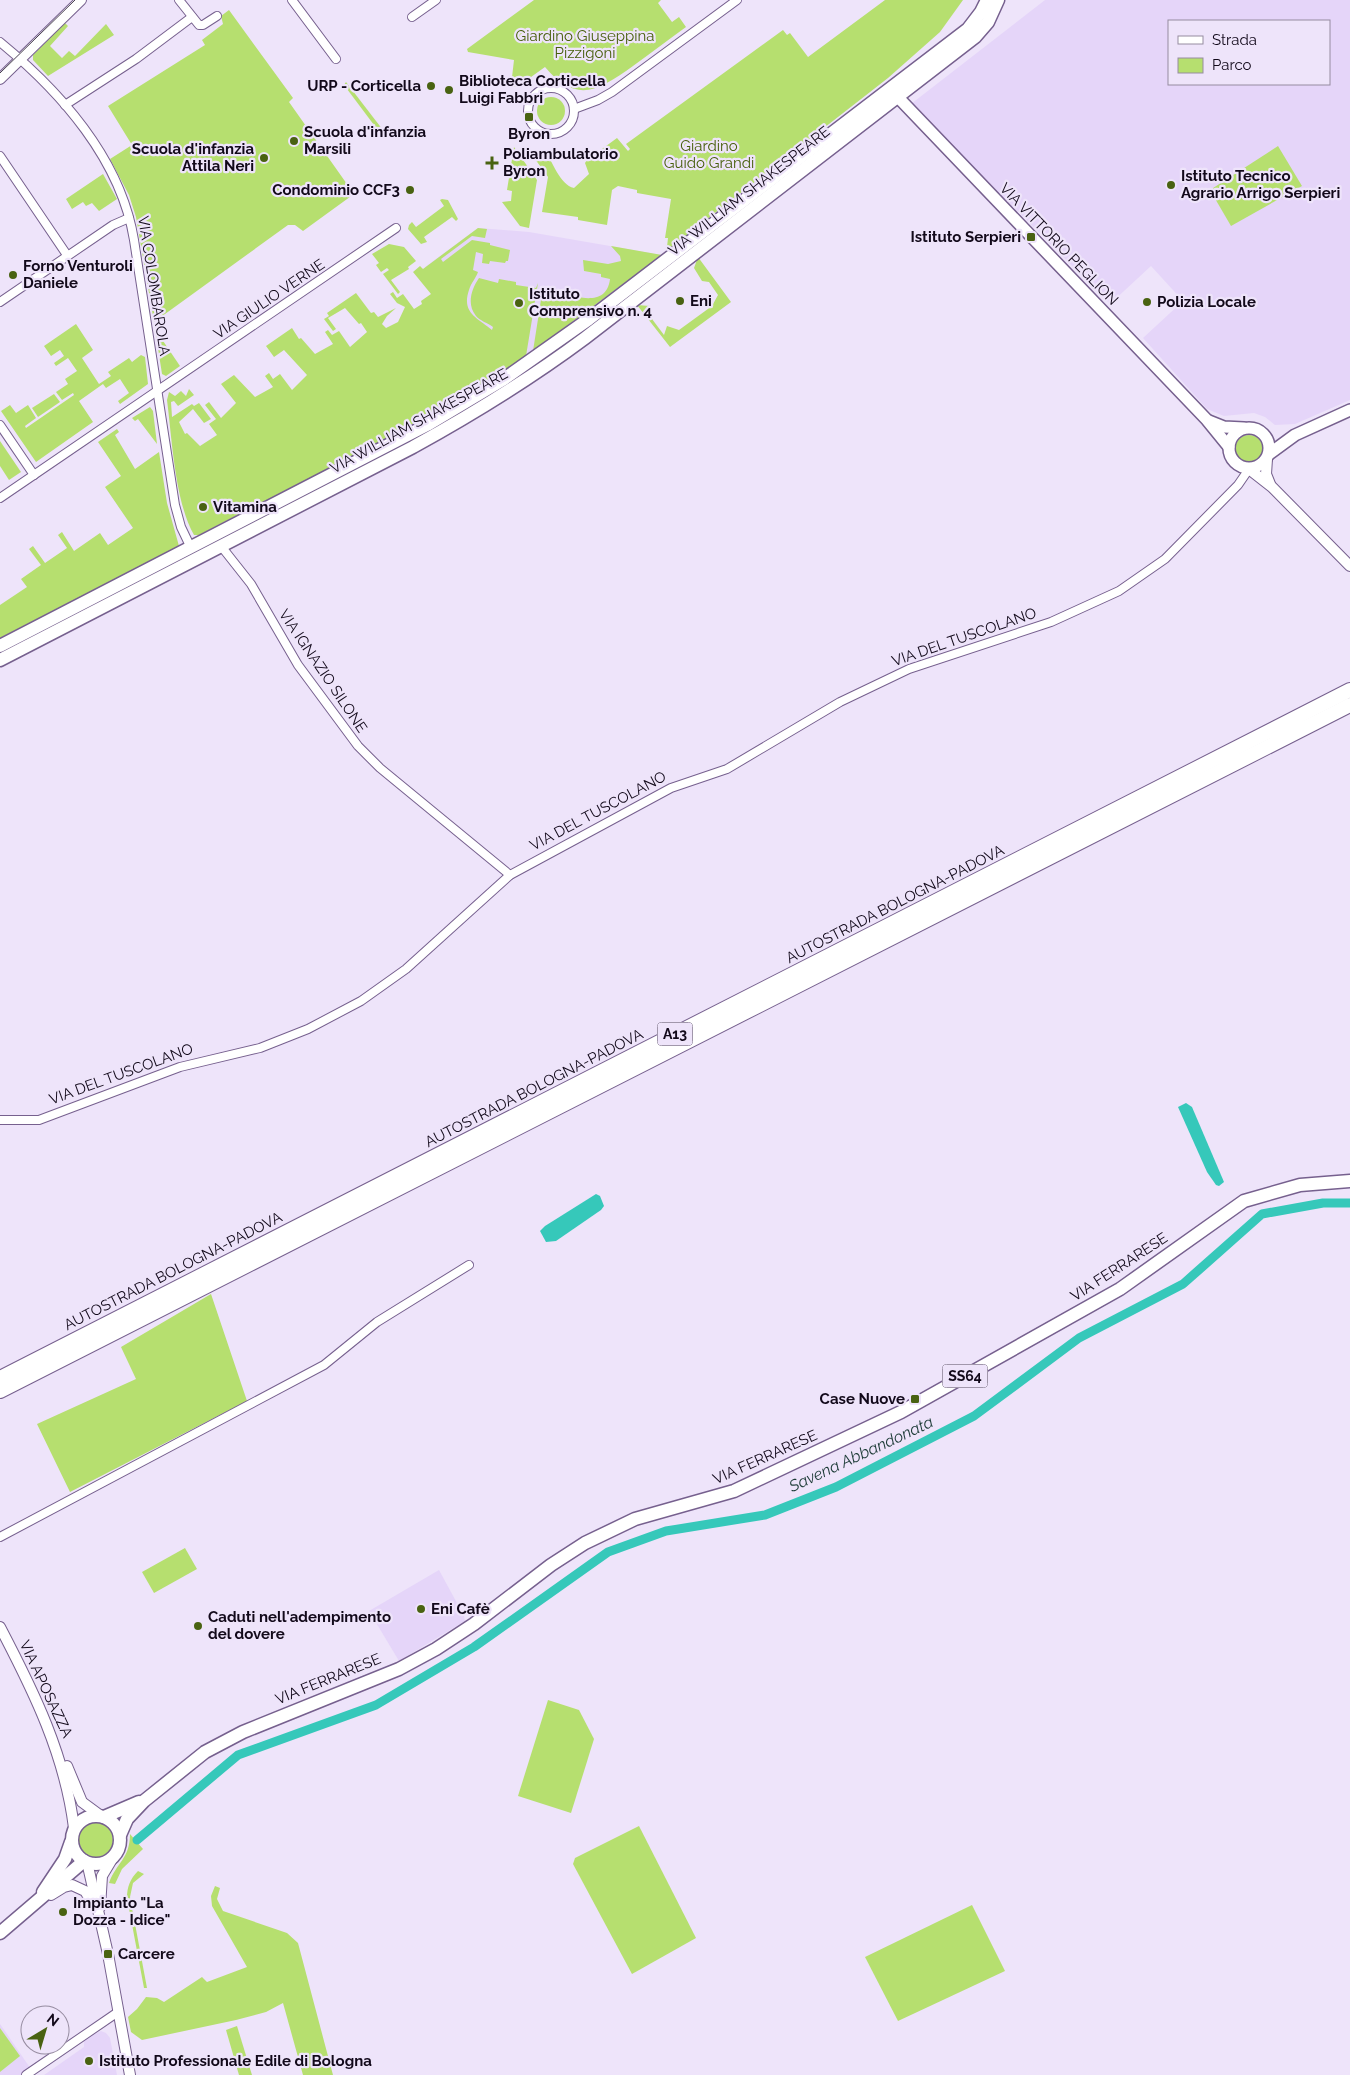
<svg xmlns="http://www.w3.org/2000/svg" width="1350" height="2075" font-family="Raleway,sans-serif">
<style>
.built{fill:#e5d5f9;fill-rule:evenodd}
.green{fill:#b6df6f}
.water{fill:#36c8ba}
.lines{fill:none;stroke-linecap:round;stroke-linejoin:round}
.canal{stroke:#36c8ba;stroke-width:9}
.minor-casing{stroke:#76608e;stroke-width:10}
.tertiary-casing{stroke:#76608e;stroke-width:12}
.secondary-casing{stroke:#76608e;stroke-width:14}
.primary-casing{stroke:#76608e;stroke-width:15}
.motorway-casing{stroke:#76608e;stroke-width:16}
.minor{stroke:#fff;stroke-width:8}
.tertiary{stroke:#fff;stroke-width:10}
.secondary{stroke:#fff;stroke-width:11}
.primary{stroke:#fff;stroke-width:12}
.motorway{stroke:#fff;stroke-width:14}
.tram{stroke:#473e50;stroke-width:1}
.poi-dot{fill:#496211;stroke:#eee4fa;stroke-width:2}
.labels{text-anchor:middle;dominant-baseline:central;stroke-width:4.5;stroke-linejoin:round;paint-order:stroke}
.shield{fill:#eee4fa;stroke:#544b5d;stroke-width:1}
.shield-label{font-size:14px;font-weight:bold;fill:#12091a}
.park-label{font-size:15px;fill:#465e0a;stroke:#eee4fa}
.poi-label{font-size:15px;font-weight:bold;fill:#12091a;stroke:#eee4fa;text-anchor:start}
.street-label{font-size:15px;fill:#12091a;stroke:#eee4fa}
.water-label{font-size:16px;font-style:italic;fill:#1c3a36;stroke:#eee4fa}
</style>
<rect width="100%" height="100%" fill="#eee4fa"/>
<g class="built">
<path d="M1045,0H1350V400L1295,424L1275,425L1265,417L1254,413L1224,416L1207,409L1143,338L1183,301L1151,266L1110,304L911,104ZM1169,21H1329V84H1169Z"/>
<path d="M478,228L529,232L662,255L549,339L489,379L425,267Z"/>
<path d="M439,1570L464,1616L465,1621L399,1661L369,1611Z"/>
<path d="M0,2024L35,2075H0Z"/>
<path d="M101,2031L106,2033L110,2038L117,2075H44L84,2047V2039Z"/>
</g>
<g class="green">
<path d="M534,0H661L658,3L672,22L679,17L686,27C668,40 651,53 633,66C599,90 577,105 545,67L517,87L511,86L514,60L468,52L467,49Z"/>
<path d="M885,0H963L940,32L888,78L670,248L667,247L668,238H665L671,199L637,193V190L618,186L612,190L607,225L578,220V217L542,212L548,177L535,159L545,150C552,161 560,185 574,188L589,174L585,163L587,160L617,138L628,151L630,149L626,144L783,30L787,35L790,33L808,57Z"/>
<path d="M229,10L293,98L289,102L354,194L303,231L295,225H288L154,322L136,217L129,195L110,159L132,145L108,106L205,45L202,40L223,24L221,16Z"/>
<path d="M65,23L68,26L50,46L62,58L69,51L75,56L106,24L114,35L48,76L33,60V55Z"/>
<path d="M346,82L386,134L383,137L344,85Z"/>
<circle cx="551" cy="111" r="14"/>
<path d="M1278,146L1302,186L1231,226L1210,190Z"/>
<path d="M514,147L537,180L529,228L520,226L502,202L511,201L512,191L507,190Z"/>
<path d="M103,174L117,199L99,211L92,203L86,206L83,202L72,209L66,199Z"/>
<path d="M442,199L448,200L458,219L456,221L452,217L424,237L427,242L421,244L408,229L409,225L412,222L416,227L444,206L440,200Z"/>
<path d="M478,228L487,229L485,238L472,236L441,259L443,262L472,240L490,243V245L510,250L508,261H506L505,263L490,261L489,264L482,263L483,254L476,252L473,270L478,272C476,278 471,283 469,290C461,313 478,318 492,330L493,327C488,323 480,321 476,316C466,304 472,288 479,278L498,283L499,279L516,282V285L536,288L538,283L526,356C423,424 309,477 199,535H194C175,502 172,439 167,400L169,392L175,396L181,391L186,396L189,389L194,395L178,406L174,401L171,402L172,417L192,404L194,406L199,403L211,419L204,423L193,409L179,422L185,434L187,433L200,446L217,435L209,424L216,419L205,405L209,402L221,418L236,403L221,384L234,375L255,397L273,387L265,376L269,373L273,379L280,374L292,390L307,375L284,350L274,357L266,346L292,328L299,339L301,338L315,354L333,344L325,332L328,330L332,335L339,331L350,347L367,332L361,323L359,324L345,308L328,318L336,329L333,331L324,319L329,316L327,313L356,293L371,313L374,312L378,317L396,308L387,316L382,324L386,328L398,322L405,307L397,303L390,294L393,292L397,298L403,294L414,309L422,304L421,301L431,294L413,272L420,266L423,269Z"/>
<path d="M389,244L404,247L416,261L408,267L409,269L391,280L400,292L398,294L383,274L389,270L387,268L381,272L376,265L379,263L372,254Z"/>
<path d="M611,246L662,255L533,351L543,287H547V290C567,293 606,312 610,279L601,277V274L584,271L583,260L608,264L621,261L620,256Z"/>
<path d="M698,257L731,302L670,347L637,305L650,306L652,309L649,315L664,335L667,326L679,330L712,306L718,295L709,282L702,281L694,268Z"/>
<path d="M76,324L93,350L82,358L99,384L111,376L108,372L129,358L132,362L141,355L145,357L148,384L120,404L118,401L129,393L120,379L106,388L103,384L79,401L93,422L36,462L1,411L10,405L16,413L28,405L36,418L25,426L26,428L74,395L73,393L62,400L56,392L68,384L65,379L77,371L68,358L56,366L54,363L64,356L60,350L51,356L44,346Z"/>
<path d="M156,335H159L180,366L166,376L162,374Z"/>
<path d="M54,394L60,402L38,417L32,408Z"/>
<path d="M150,407L153,411L157,444L138,419L135,421L132,418Z"/>
<path d="M117,429L119,432L115,435L135,469L159,452L167,503L179,546L0,638V605L27,587L21,579L41,565L29,549L33,546L45,563L67,548L58,535L62,532L74,551L100,533L108,545L133,528L105,487L121,476L98,442Z"/>
<circle cx="1249" cy="449" r="14"/>
<path d="M0,441L21,472L9,480L0,466Z"/>
<path d="M211,1294L247,1401L70,1492L37,1424L136,1379L121,1347Z"/>
<path d="M185,1548L197,1569L154,1593L142,1572Z"/>
<path d="M548,1700L579,1710L594,1739L571,1813L518,1796Z"/>
<circle cx="95" cy="1840" r="18"/>
<path d="M639,1826L696,1938L632,1974L573,1864L575,1858Z"/>
<path d="M130,1834L143,1849L122,1869L115,1884L109,1883C116,1863 130,1859 130,1834Z"/>
<path d="M138,1871L144,1874L133,1883L130,1897L147,1988H144L127,1898C127,1887 130,1879 138,1871Z"/>
<path d="M215,1886L220,1888L217,1899L223,1911L287,1933L298,1943L333,2075H303L283,2003L266,2012L236,2020L142,2040L131,2032L128,2017L137,2009L146,1997L157,1998L164,2002L202,1977L207,1982L247,1967L212,1906L211,1896Z"/>
<path d="M972,1905L1005,1971L898,2021L865,1957Z"/>
<path d="M237,2026L252,2075H239L226,2030Z"/>
<path d="M0,2028L20,2056L0,2072Z"/>
</g>
<g class="water">
<path d="M1186,1103L1192,1107L1224,1182L1219,1186L1216,1185L1207,1172L1178,1107Z"/>
<path d="M596,1194L600,1196L604,1206L601,1210L556,1241L546,1242L540,1231L545,1226Z"/>
</g>
<g class="lines">
<path class="canal" d="M137,1840L238,1755L376,1705L474,1647L608,1552L666,1531L765,1515L836,1487L974,1416L1079,1338L1183,1284L1262,1214L1323,1203H1350"/>
<g class="minor-casing">
<g id="minor">
<path d="M179,0L199,25H203L217,16"/>
<path d="M292,0L336,59"/>
<path d="M412,17L436,0"/>
<path d="M0,42C61,92 121,160 134,240L175,505L181,527L191,548"/>
<circle cx="551" cy="111" r="23"/>
<path d="M65,105L136,59L192,17"/>
<path d="M574,109L598,100L612,92L737,0"/>
<path d="M0,156L67,255"/>
<path d="M0,302L113,225L129,218"/>
<path d="M0,425L34,475"/>
<path d="M0,498L396,228"/>
<path d="M221,546L251,584L298,665L358,746L380,768L510,875"/>
<path d="M0,1120H39L180,1067L260,1048L308,1029L361,1001L406,969L510,875L671,788L727,769L840,702L909,669L1051,622L1119,591L1165,559L1238,485L1249,469"/>
<path d="M0,1537L324,1365L377,1322L469,1265"/>
<path d="M26,2075L118,2012"/>
</g>
</g>
<g class="tertiary-casing">
<g id="tertiary">
<path d="M0,79L81,0"/>
<path d="M1267,459L1266,474L1270,484"/>
<path d="M1249,469L1272,487L1350,566"/>
<path d="M0,1627C34,1692 65,1755 74,1828"/>
<path d="M67,1766L82,1802L101,1816"/>
<path d="M87,1862L108,1954L130,2075"/>
<path d="M51,1895L64,1887L72,1885L85,1891L91,1901"/>
<path d="M100,1907L102,1876L114,1856"/>
</g>
</g>
<g class="secondary-casing">
<g id="secondary">
<path d="M892,91L1207,420L1229,447"/>
<path d="M1209,421L1224,427L1244,428"/>
<circle cx="1249" cy="448" r="20"/>
<path d="M1269,454L1295,435L1350,410"/>
</g>
</g>
<g class="primary-casing">
<g id="primary">
<path d="M0,646L427,425L504,379L589,319L968,29L981,12L987,0"/>
<path d="M0,660L413,447C473,414 530,379 585,338L975,37L988,22L998,0"/>
<circle cx="96" cy="1840" r="24"/>
<path d="M104,1817L139,1802"/>
<path d="M120,1835L127,1819L144,1801L205,1752L243,1732L399,1669L436,1649L474,1624L551,1565L585,1543L635,1519L734,1491L901,1412L1120,1289L1244,1201L1300,1185L1350,1181"/>
<path d="M43,1892L65,1859L71,1842"/>
<path d="M0,1933L84,1861"/>
</g>
</g>
<g class="motorway-casing">
<g id="motorway">
<path d="M0,1378L1350,690"/>
<path d="M0,1391L1350,705"/>
</g>
</g>
<use href="#minor" class="minor"/>
<use href="#tertiary" class="tertiary"/>
<use href="#secondary" class="secondary"/>
<use href="#primary" class="primary"/>
<use href="#motorway" class="motorway"/>
<path class="tram" d="M0,73L75,0"/>
</g>
<g class="poi-dot">
<circle cx="431" cy="86" r="5"/>
<circle cx="449" cy="90" r="5"/>
<rect x="524" y="112" width="10" height="10" rx="2.5"/>
<circle cx="294" cy="141" r="5"/>
<circle cx="264" cy="158" r="5"/>
<path d="M489.5 155.5h5v5h5v5h-5v5h-5v-5h-5v-5h5z"/>
<circle cx="1171" cy="185" r="5"/>
<circle cx="410" cy="190" r="5"/>
<rect x="1026" y="232" width="10" height="10" rx="2.5"/>
<circle cx="13" cy="275" r="5"/>
<circle cx="680" cy="301" r="5"/>
<circle cx="1147" cy="302" r="5"/>
<circle cx="519" cy="303" r="5"/>
<circle cx="203" cy="507" r="5"/>
<rect x="910" y="1394" width="10" height="10" rx="2.5"/>
<circle cx="421" cy="1609" r="5"/>
<circle cx="198" cy="1626" r="5"/>
<circle cx="63" cy="1912" r="5"/>
<rect x="103" y="1949" width="10" height="10" rx="2.5"/>
<circle cx="89" cy="2061" r="5"/>
</g>
<g class="labels">
<g class="shield">
<rect x="657.5" y="1022.5" width="35" height="23" rx="4"/>
<rect x="942.5" y="1364.5" width="45" height="23" rx="4"/>
</g>
<g class="shield-label">
<text x="675" y="1034">A13</text>
<text x="965" y="1376">SS64</text>
</g>
<g class="park-label">
<text x="585" y="36">Giardino Giuseppina<tspan x="585" dy="17">Pizzigoni</tspan></text>
<text x="709" y="146">Giardino<tspan x="709" dy="17">Guido Grandi</tspan></text>
</g>
<g class="poi-label">
<text x="459" y="81">Biblioteca Corticella<tspan x="459" dy="17">Luigi Fabbri</tspan></text>
<text x="421" y="86" text-anchor="end">URP - Corticella</text>
<text x="304" y="132">Scuola d'infanzia<tspan x="304" dy="17">Marsili</tspan></text>
<text x="529" y="134" text-anchor="middle">Byron</text>
<text x="254" y="149" text-anchor="end">Scuola d'infanzia<tspan x="254" dy="17">Attila Neri</tspan></text>
<text x="503" y="154">Poliambulatorio<tspan x="503" dy="17">Byron</tspan></text>
<text x="1181" y="176">Istituto Tecnico<tspan x="1181" dy="17">Agrario Arrigo Serpieri</tspan></text>
<text x="400" y="190" text-anchor="end">Condominio CCF3</text>
<text x="1021" y="237" text-anchor="end">Istituto Serpieri</text>
<text x="23" y="266">Forno Venturoli<tspan x="23" dy="17">Daniele</tspan></text>
<text x="529" y="294">Istituto<tspan x="529" dy="17">Comprensivo n. 4</tspan></text>
<text x="690" y="301">Eni</text>
<text x="1157" y="302">Polizia Locale</text>
<text x="213" y="507">Vitamina</text>
<text x="905" y="1399" text-anchor="end">Case Nuove</text>
<text x="431" y="1609">Eni Cafè</text>
<text x="208" y="1617">Caduti nell'adempimento<tspan x="208" dy="17">del dovere</tspan></text>
<text x="73" y="1903">Impianto "La<tspan x="73" dy="17">Dozza - Idice"</tspan></text>
<text x="118" y="1954">Carcere</text>
<text x="99" y="2061">Istituto Professionale Edile di Bologna</text>
</g>
<g class="street-label">
<text transform="translate(749 191) rotate(-38)">VIA WILLIAM SHAKESPEARE</text>
<text transform="translate(1059 244) rotate(46)">VIA VITTORIO PEGLION</text>
<text transform="translate(154 286) rotate(81)">VIA COLOMBAROLA</text>
<text transform="translate(269 299) rotate(-34)">VIA GIULIO VERNE</text>
<text transform="translate(419 421) rotate(-29)">VIA WILLIAM SHAKESPEARE</text>
<text transform="translate(964 637) rotate(-19)">VIA DEL TUSCOLANO</text>
<text transform="translate(323 671) rotate(56)">VIA IGNAZIO SILONE</text>
<text transform="translate(598 811) rotate(-28)">VIA DEL TUSCOLANO</text>
<text transform="translate(895 904) rotate(-27)">AUTOSTRADA BOLOGNA-PADOVA</text>
<text transform="translate(121 1074) rotate(-20)">VIA DEL TUSCOLANO</text>
<text transform="translate(534 1088) rotate(-27)">AUTOSTRADA BOLOGNA-PADOVA</text>
<text transform="translate(1119 1267) rotate(-33)">VIA FERRARESE</text>
<text transform="translate(173 1271) rotate(-27)">AUTOSTRADA BOLOGNA-PADOVA</text>
<text transform="translate(765 1457) rotate(-24)">VIA FERRARESE</text>
<text transform="translate(328 1679) rotate(-22)">VIA FERRARESE</text>
<text transform="translate(46 1689) rotate(65)">VIA APOSAZZA</text>
</g>
<g class="water-label">
<text transform="translate(861 1454) rotate(-25)">Savena Abbandonata</text>
</g>
</g>
<rect x="1168" y="20" width="162" height="65" fill="#eee4fa" stroke="#968ca0"/>
<rect x="1178" y="36" width="25" height="8" fill="#ffffff" stroke="#968ca0"/>
<text x="1212" y="45" font-size="15" fill="#12091a">Strada</text>
<rect x="1178" y="58" width="25" height="15" fill="#b6df6f" stroke="#968ca0"/>
<text x="1212" y="70" font-size="15" fill="#12091a">Parco</text>
<g transform="translate(45 2030) rotate(38)"><circle r="24" fill="#eee4fa" stroke="#968ca0"/>
<path d="M0-4L9 19L0 12L-9 19Z" fill="#496211"/>
<text y="-8" font-size="14" font-weight="bold" text-anchor="middle" fill="#12091a">N</text>
</g>
</svg>
